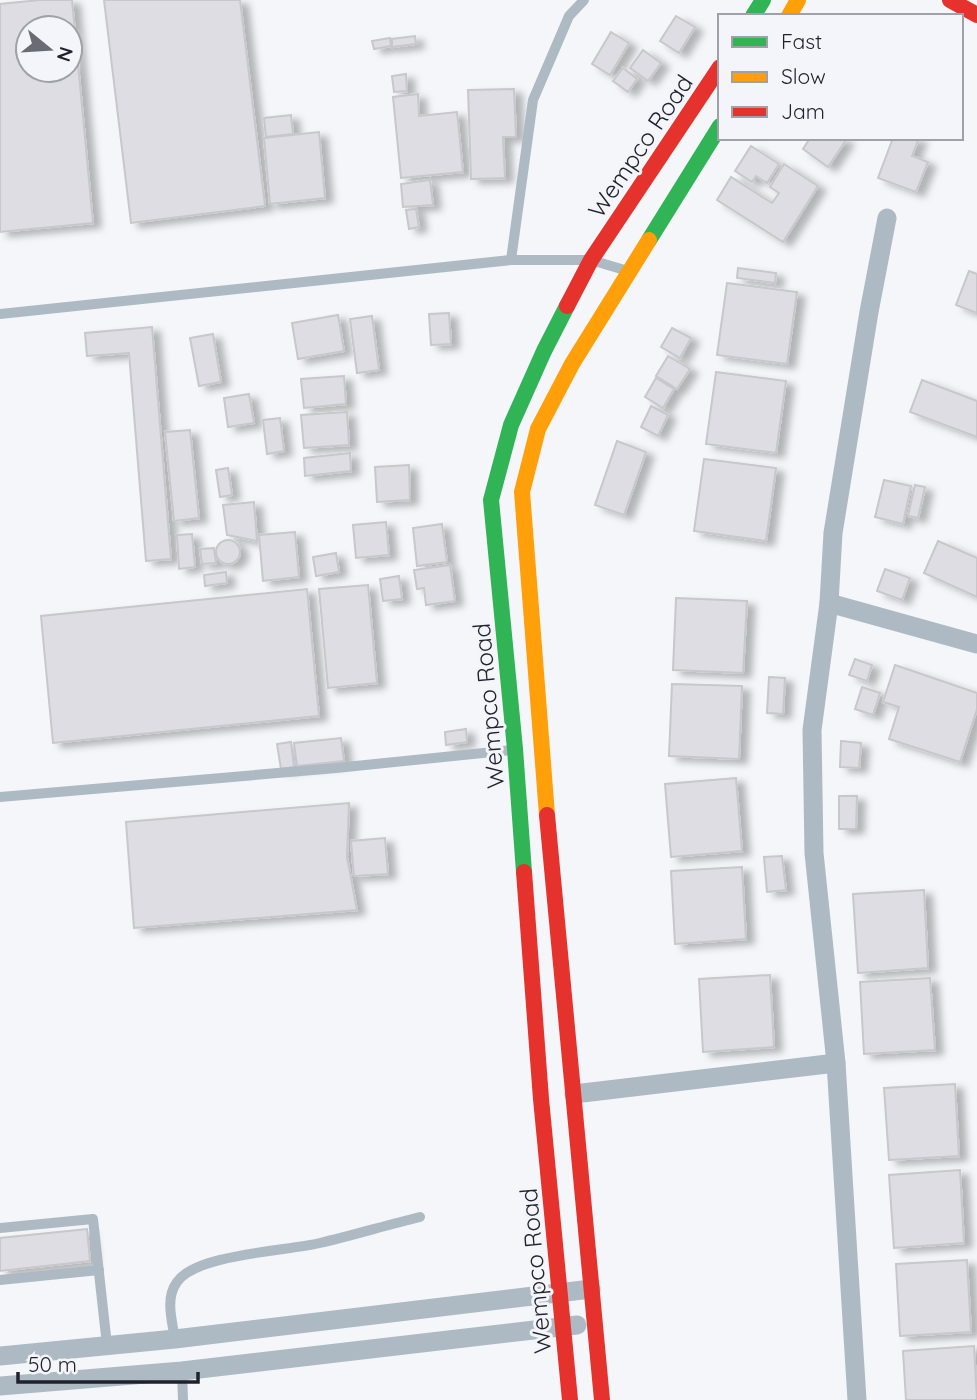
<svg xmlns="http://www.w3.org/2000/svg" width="977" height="1400" font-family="Quicksand,sans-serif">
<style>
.building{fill:#dedde3;stroke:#c7c7cc;stroke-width:2;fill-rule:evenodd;filter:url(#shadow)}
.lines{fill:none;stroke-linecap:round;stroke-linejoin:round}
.lane{stroke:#adbac3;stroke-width:10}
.street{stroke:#adbac3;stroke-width:19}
.fast{stroke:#30b455;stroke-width:16}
.slow{stroke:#ff9f0a;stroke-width:16}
.jam{stroke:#e5322d;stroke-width:16}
.labels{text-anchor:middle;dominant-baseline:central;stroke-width:6;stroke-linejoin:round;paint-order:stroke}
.street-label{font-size:24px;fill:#1f222b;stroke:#f3f5fa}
</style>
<defs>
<filter id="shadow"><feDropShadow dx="8" dy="4.5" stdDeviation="3.5" flood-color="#0004"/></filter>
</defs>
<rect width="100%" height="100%" fill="#f4f6f9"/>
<g class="building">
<path d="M40,0H72L93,223L0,232V4ZM28,28H70V70H28Z"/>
<path d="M104,0H240L265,206L131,223Z"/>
<path d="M676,16L695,27L679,53L660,41Z"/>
<path d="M611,32L629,43L610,75L592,64Z"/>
<path d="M415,36L416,44L392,47V39Z"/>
<path d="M390,38L391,46L374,49L372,41Z"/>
<path d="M643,50L661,63L648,81L630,68Z"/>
<path d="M623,68L637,79L628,92L613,81Z"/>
<path d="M406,74L407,91L394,92L392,76Z"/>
<path d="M514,89L516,137H503L505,178L471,179L468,90Z"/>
<path d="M418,94L419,116L457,112L463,172L401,178L393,97Z"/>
<path d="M291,115L293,134L266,137L264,118Z"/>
<path d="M319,132L325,198L270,204L264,138Z"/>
<path d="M810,138H843L846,140L828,167L803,149Z"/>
<path d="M893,138H919L912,156L928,162L916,192L878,178Z"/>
<path d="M751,146L779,164L767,183L756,176L752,182L735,171Z"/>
<path d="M784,164L818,186L783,242L717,200L731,177L772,203L779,193L770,187Z"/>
<path d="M430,180L433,205L403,207L401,184Z"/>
<path d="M416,209L419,227L409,229L406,210Z"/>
<path d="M738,268L776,273L775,283L737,278Z"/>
<path d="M969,271L977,274V313L956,305Z"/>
<path d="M727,283L797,292L787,364L717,355Z"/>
<path d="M449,313L451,344L431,345L429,314Z"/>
<path d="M338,315L344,351L298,359L292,323Z"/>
<path d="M372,316L379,370L357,373L350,319Z"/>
<path d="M152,327L171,559L146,561L129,353L87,356L85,333Z"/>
<path d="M672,328L691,338L680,358L661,347Z"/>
<path d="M213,334L221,382L199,386L190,338Z"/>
<path d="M668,356L690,369L677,389L656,376Z"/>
<path d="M716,372L786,381L776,453L706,444Z"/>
<path d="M344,376L346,404L304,408L301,379Z"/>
<path d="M656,378L674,389L663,408L645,397Z"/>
<path d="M922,380L977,401V437L910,412Z"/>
<path d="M249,394L254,423L228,427L224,398Z"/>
<path d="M651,406L668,415L658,436L641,427Z"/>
<path d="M347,412L349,445L304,448L301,415Z"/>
<path d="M280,418L284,451L267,454L263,420Z"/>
<path d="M190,430L199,518L174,521L165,432Z"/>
<path d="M617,441L646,452L624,515L595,505Z"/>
<path d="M350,453L351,471L305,476L304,458Z"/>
<path d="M704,459L776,468L766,541L694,531Z"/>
<path d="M409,465L410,500L377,502L375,467Z"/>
<path d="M228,468L232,495L220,497L216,470Z"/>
<path d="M884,480L911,486L903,524L875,517Z"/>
<path d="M915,485L925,487L918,518L908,516Z"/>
<path d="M254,502L257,541L227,535L223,505Z"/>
<path d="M386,522L389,555L356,558L353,525Z"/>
<path d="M442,524L447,562L417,566L413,528Z"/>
<path d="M295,532L299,577L263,581L259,535Z"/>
<path d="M192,534L195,567L179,569L177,535Z"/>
<circle cx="228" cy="552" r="12"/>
<path d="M938,541L977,558V597L924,573Z"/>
<path d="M214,548L216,563L202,564L200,549Z"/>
<path d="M336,553L339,572L316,576L313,557Z"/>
<path d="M450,565L455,601L426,605L424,588L417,589L414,570Z"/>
<path d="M885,569L910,578L902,600L877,591Z"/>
<path d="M226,572L227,583L205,586L204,575Z"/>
<path d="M399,576L402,599L383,601L380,579Z"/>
<path d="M368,585L377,683L328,688L319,589Z"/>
<path d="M307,589L319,716L53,743L41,616Z"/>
<path d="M676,598L747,601L743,673L673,670Z"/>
<path d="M855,659L872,665L867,681L849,675Z"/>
<path d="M895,665L977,693V709L960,762L889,739L899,707L883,702Z"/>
<path d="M769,677L785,678L783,714L767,713Z"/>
<path d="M672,684L742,686L739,759L669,756Z"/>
<path d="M862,687L880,693L873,715L855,709Z"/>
<path d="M466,729L467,742L446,745L445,732Z"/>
<path d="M341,738L344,761L297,766L294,743Z"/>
<path d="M841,741L861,743L859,768L840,767Z"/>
<path d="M291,742L294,767L281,769L277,744Z"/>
<path d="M736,778L742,851L671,857L665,784Z"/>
<path d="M839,796H857L856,829H839Z"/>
<path d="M349,803L347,857L357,910L134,928L126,822Z"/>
<path d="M385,838L388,874L354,876L351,841Z"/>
<path d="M782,856L786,890L767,892L764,857Z"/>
<path d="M742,867L746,939L675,944L671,871Z"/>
<path d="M924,890L928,968L858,973L853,894Z"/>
<path d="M770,975L774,1047L703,1052L699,979Z"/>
<path d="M930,978L935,1050L864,1054L860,982Z"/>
<path d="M955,1084L959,1156L889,1160L884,1088Z"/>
<path d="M960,1170L964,1243L894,1248L889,1175Z"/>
<path d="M87,1229L90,1261L0,1271V1238Z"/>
<path d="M967,1260L971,1332L900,1336L896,1264Z"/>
<path d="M974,1346L977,1400H906L903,1351Z"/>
</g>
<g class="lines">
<g class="lane">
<path d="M511,260L533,100L569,16L584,0"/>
<path d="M0,314L511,260H591L628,271"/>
<path d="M0,797L336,768L512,750"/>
<path d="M0,1228L93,1219L107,1345"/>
<path d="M0,1280L99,1270"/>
<path d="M175,1339C172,1321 165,1298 177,1282C196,1254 287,1251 320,1243C354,1235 387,1225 420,1217"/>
<path d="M182,1371L183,1400"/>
</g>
<g class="street">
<path d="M829,603L977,644"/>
<path d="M574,1094L836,1063"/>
<path d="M0,1356L175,1339L591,1289"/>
<path d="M0,1386L182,1371L577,1325"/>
<path d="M857,1400L836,1063L814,853L812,730L829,603L833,533L869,312L887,218"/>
</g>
<g class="fast">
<path d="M753,16L763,0"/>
<path d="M649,240L720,126"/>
<path d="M524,872L515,749L491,500L511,425L544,351L567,306"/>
</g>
<g class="slow">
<path d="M789,16L798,0"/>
<path d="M547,815L522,492L538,429L572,364L649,240"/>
</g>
<g class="jam">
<path d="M950,0L977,15"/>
<path d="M567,306L591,260L720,67"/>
<path d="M547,815L602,1400"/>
<path d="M524,872L541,1099L570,1400"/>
</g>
</g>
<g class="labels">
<g class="street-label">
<text transform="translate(640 146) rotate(-56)">Wempco Road</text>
<text transform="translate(488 706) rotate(-95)">Wempco Road</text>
<text transform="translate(535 1271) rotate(-95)">Wempco Road</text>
</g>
</g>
<rect x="718" y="14" width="245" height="126" fill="#f3f5fa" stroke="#9ea1a7" stroke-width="2"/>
<rect x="732" y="37" width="35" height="10" fill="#30b455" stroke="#9ea1a7" stroke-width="2"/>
<text x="781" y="49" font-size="21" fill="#1f222b">Fast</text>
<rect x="732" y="72" width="35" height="10" fill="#ff9f0a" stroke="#9ea1a7" stroke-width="2"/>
<text x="781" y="84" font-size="21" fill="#1f222b">Slow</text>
<rect x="732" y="107" width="35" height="10" fill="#e5322d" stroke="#9ea1a7" stroke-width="2"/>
<text x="781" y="119" font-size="21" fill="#1f222b">Jam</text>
<g transform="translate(49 49) rotate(108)"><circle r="33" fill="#f3f5fa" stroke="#9ea1a7" stroke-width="2"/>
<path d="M0-5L12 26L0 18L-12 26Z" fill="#6a6c73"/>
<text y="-10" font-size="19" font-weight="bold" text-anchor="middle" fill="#1f222b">N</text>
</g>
<path d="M18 1372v10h180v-10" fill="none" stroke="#1f222b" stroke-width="3.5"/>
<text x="28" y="1372" font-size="21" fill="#1f222b" stroke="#f3f5fa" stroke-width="5" paint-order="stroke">50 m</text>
</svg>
